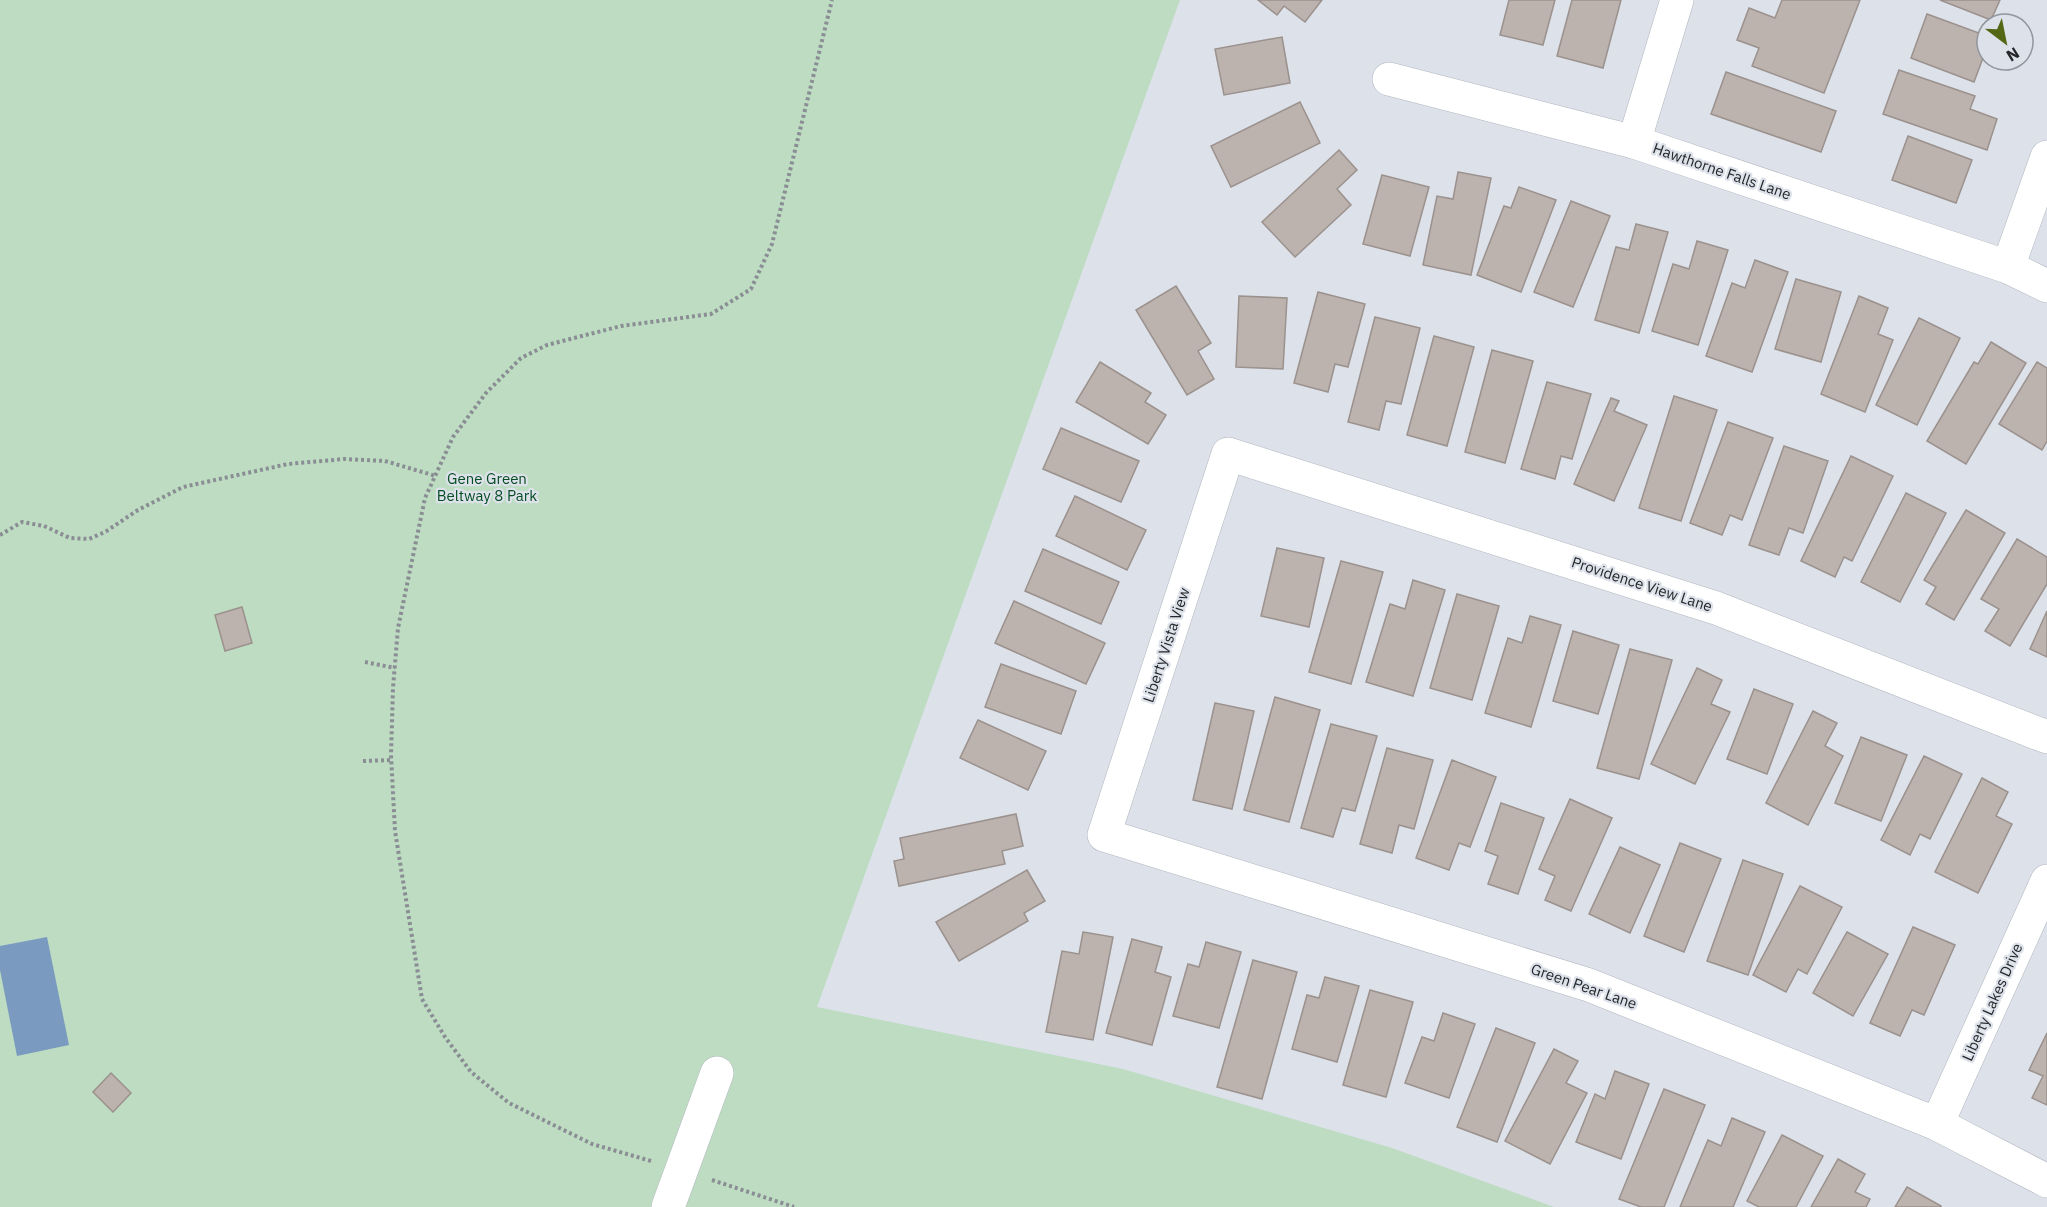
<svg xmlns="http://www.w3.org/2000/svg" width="2047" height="1207" font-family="'IBM Plex Sans',sans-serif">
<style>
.green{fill:#bddcc2}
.water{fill:#7b9ac0}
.building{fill:#bcb2ae;stroke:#9b918d;stroke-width:1.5}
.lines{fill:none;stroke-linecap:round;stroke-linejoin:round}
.minor-casing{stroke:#b2b6bf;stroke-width:34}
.path{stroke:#8a8e94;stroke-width:4;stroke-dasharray:3 3;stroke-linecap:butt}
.minor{stroke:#fff;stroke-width:33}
.labels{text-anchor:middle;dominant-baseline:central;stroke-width:4.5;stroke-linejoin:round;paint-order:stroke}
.street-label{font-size:15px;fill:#242629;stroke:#dce1ea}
.park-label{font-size:15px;fill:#064d23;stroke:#dce1ea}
</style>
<rect width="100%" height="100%" fill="#dce1ea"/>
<path class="green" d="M0,0H1180L817,1007L1123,1069L1392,1148L1554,1207H0Z"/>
<path class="water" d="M47,937L69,1045L17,1056L0,970V946Z"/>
<g class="building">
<path d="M1258,0H1322L1305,22L1284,6L1277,15Z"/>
<path d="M1509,0H1555L1543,45L1500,35Z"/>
<path d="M1572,0H1621L1603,68L1557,56Z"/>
<path d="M1782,0H1860L1824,93L1752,66L1759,48L1737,40L1749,8L1775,18Z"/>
<path d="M1940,0H2000L1991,20Z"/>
<path d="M1927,14L1987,36V47L1974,82L1911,58Z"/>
<path d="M1282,37L1290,83L1224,95L1215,49Z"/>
<path d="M1899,70L1975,96L1970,109L1997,119L1987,150L1883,114Z"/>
<path d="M1726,72L1836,111L1821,152L1711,114Z"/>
<path d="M1300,102L1320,143L1231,187L1211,146Z"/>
<path d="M1908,136L1972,160L1956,203L1892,180Z"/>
<path d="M1339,150L1357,170L1337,189L1351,205L1295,257L1262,222Z"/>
<path d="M1458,172L1491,178L1471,275L1423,265L1437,196L1453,199Z"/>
<path d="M1382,175L1429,187L1410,256L1363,244Z"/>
<path d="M1519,187L1556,200L1521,292L1477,275L1504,206L1511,208Z"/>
<path d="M1571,201L1610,216L1573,307L1534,292Z"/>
<path d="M1636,224L1668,232L1639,333L1595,320L1616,247L1629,250Z"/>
<path d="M1697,241L1728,250L1698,345L1652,331L1673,264L1689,269Z"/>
<path d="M1755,260L1788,272L1752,372L1706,356L1732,283L1745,288Z"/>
<path d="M1796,279L1841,292L1821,362L1775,349Z"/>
<path d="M1176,286L1211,343L1198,351L1214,379L1187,395L1136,310Z"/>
<path d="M1318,292L1365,304L1348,367L1335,364L1328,392L1294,383Z"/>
<path d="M1239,296L1287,298L1283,369L1236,367Z"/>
<path d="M1859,296L1888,308L1878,334L1893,340L1865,412L1821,394Z"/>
<path d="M1375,317L1420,328L1401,404L1386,401L1379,430L1348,422Z"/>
<path d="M1919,318L1960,338L1917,425L1876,405Z"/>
<path d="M1434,336L1474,347L1447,446L1407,435Z"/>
<path d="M1991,342L2026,363L1966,464L1927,441L1974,362L1978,364Z"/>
<path d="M1492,350L1533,361L1505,463L1465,452Z"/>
<path d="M1100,362L1151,393L1145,402L1166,415L1148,444L1076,402Z"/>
<path d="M2037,362L2047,368V441L2042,450L1999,424Z"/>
<path d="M1547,382L1591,394L1572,459L1561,456L1555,479L1521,469Z"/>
<path d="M1674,396L1717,410L1681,521L1639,508Z"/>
<path d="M1611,398L1619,401L1614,411L1647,425L1614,501L1574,484Z"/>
<path d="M1728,422L1773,438L1742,520L1730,515L1722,535L1690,523Z"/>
<path d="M1061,428L1139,461L1121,502L1043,469Z"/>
<path d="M1784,446L1828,461L1803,533L1789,528L1779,555L1749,545Z"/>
<path d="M1851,456L1893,476L1852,561L1844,557L1835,577L1801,561Z"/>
<path d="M1906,493L1946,513L1900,602L1861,582Z"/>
<path d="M1075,496L1146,530L1127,570L1056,536Z"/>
<path d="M1966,510L2005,533L1954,620L1926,604L1936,587L1924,580Z"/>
<path d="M2017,539L2047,557V584L2010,646L1985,631L1999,609L1981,599Z"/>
<path d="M1277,548L1324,558L1309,627L1261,616Z"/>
<path d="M1043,549L1119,582L1101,624L1025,591Z"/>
<path d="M1341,561L1383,572L1351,684L1309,672Z"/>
<path d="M1413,580L1445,590L1413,696L1366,682L1390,604L1405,609Z"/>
<path d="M1457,594L1499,606L1472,700L1430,688Z"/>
<path d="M1014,601L1105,643L1086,684L995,643Z"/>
<path d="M242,607L252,643L225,651L215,615Z"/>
<path d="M2047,611V657L2030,649Z"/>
<path d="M1530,616L1561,625L1531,727L1485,713L1508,638L1522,643Z"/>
<path d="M1573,631L1619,645L1598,714L1553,701Z"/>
<path d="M1630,649L1672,660L1639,779L1597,768Z"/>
<path d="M1001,664L1076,691L1061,734L985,707Z"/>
<path d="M1697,668L1722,680L1711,704L1730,712L1695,784L1651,764Z"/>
<path d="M1754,689L1793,704L1767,774L1727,759Z"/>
<path d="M1275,697L1320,710L1289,822L1244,810Z"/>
<path d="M1215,703L1254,711L1232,809L1193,800Z"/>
<path d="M1813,711L1837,723L1825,746L1843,756L1808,825L1766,803Z"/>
<path d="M978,720L1046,751L1028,790L960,758Z"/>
<path d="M1331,724L1377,736L1355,811L1342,808L1333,837L1301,828Z"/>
<path d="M1861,737L1907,755L1881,821L1835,803Z"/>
<path d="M1387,748L1433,760L1414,829L1399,825L1392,853L1360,844Z"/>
<path d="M1924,756L1962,774L1930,839L1920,834L1910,855L1881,840Z"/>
<path d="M1452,760L1496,777L1470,847L1459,843L1449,870L1416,858Z"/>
<path d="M1982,778L2008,792L1996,816L2012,824L1978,893L1935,872Z"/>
<path d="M1570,799L1612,818L1571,911L1545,900L1555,876L1539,869Z"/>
<path d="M1501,803L1544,818L1518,894L1488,884L1498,856L1485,851Z"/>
<path d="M1016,814L1023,846L1002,851L1005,864L899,886L894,861L904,859L900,838Z"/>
<path d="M1680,843L1721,859L1684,952L1644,936Z"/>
<path d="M1620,847L1660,865L1630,933L1589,914Z"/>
<path d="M1743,860L1783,874L1748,975L1707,961Z"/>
<path d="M1027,870L1045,901L1024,913L1028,921L959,961L936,922Z"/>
<path d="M1800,886L1842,907L1807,974L1798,969L1786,992L1753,975Z"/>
<path d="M1913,927L1955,945L1924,1015L1912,1010L1900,1036L1870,1023Z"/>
<path d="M1083,932L1113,937L1093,1040L1046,1032L1062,951L1079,954Z"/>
<path d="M1847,932L1888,954L1853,1016L1813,993Z"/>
<path d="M1132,939L1162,947L1155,972L1171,977L1152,1045L1106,1033Z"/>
<path d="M1206,942L1241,952L1219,1028L1173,1016L1188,964L1199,967Z"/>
<path d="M1253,960L1297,972L1262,1099L1217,1087Z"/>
<path d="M1325,977L1359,986L1337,1062L1292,1049L1307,995L1319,998Z"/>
<path d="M1370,990L1413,1002L1386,1097L1343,1085Z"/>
<path d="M1443,1013L1475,1024L1449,1098L1405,1083L1422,1037L1434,1041Z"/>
<path d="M1496,1028L1535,1043L1497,1142L1457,1127Z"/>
<path d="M2047,1033V1105L2032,1098L2043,1076L2029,1070Z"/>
<path d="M1554,1049L1578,1061L1566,1083L1587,1093L1550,1164L1505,1141Z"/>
<path d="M1615,1071L1649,1084L1621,1159L1576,1142L1595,1094L1605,1099Z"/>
<path d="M111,1073L131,1093L113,1112L93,1092Z"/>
<path d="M1664,1089L1705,1105L1664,1207H1641L1619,1199Z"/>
<path d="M1732,1118L1765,1132L1733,1207H1680L1708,1140L1721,1146Z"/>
<path d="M1782,1135L1823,1156L1796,1207H1759L1747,1201Z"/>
<path d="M1838,1159L1865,1174L1855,1192L1870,1199L1866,1207H1811Z"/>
<path d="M1907,1187L1941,1206V1207H1895Z"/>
</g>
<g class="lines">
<g class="minor-casing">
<g id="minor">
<path d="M1389,79L1634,142L2008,267L2047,286"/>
<path d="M1634,142L1677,0"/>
<path d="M2008,267L2047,157"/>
<path d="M2047,737L1716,608L1228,454L1104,835L1589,985L1937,1124L2047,1181"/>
<path d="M1937,1124L2047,881"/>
<path d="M668,1207L717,1073"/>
</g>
</g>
<g class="path">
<path d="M0,535L22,522L44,526L70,538L89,539L105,532L138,510L183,487L288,464L344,459L385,461L436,476"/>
<path d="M365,662L395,668"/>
<path d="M363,761L392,760"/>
<path d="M651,1161L592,1144L509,1103L471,1072L445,1037L422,999L395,831L391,755L393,688L398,628L425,498L453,437L486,393L521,358L547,345L621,326L711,314L751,289L772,244L832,0"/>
<path d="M712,1180L794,1207"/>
</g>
<use href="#minor" class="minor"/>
</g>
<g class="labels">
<g class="street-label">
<text transform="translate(1722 171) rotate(19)">Hawthorne Falls Lane</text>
<text transform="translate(1642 584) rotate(18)">Providence View Lane</text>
<text transform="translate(1166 645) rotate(-72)">Liberty Vista View</text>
<text transform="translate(1584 986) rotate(19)">Green Pear Lane</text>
<text transform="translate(1992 1002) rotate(-66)">Liberty Lakes Drive</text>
</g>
<g class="park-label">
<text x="487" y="478">Gene Green<tspan x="487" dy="17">Beltway 8 Park</tspan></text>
</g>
</g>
<g transform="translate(2005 42) rotate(148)"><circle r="28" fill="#dce1ea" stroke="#92969d" stroke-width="1.5"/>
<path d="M0-4.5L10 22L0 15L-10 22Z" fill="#536714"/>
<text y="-9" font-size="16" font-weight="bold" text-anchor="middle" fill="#242629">N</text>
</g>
</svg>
